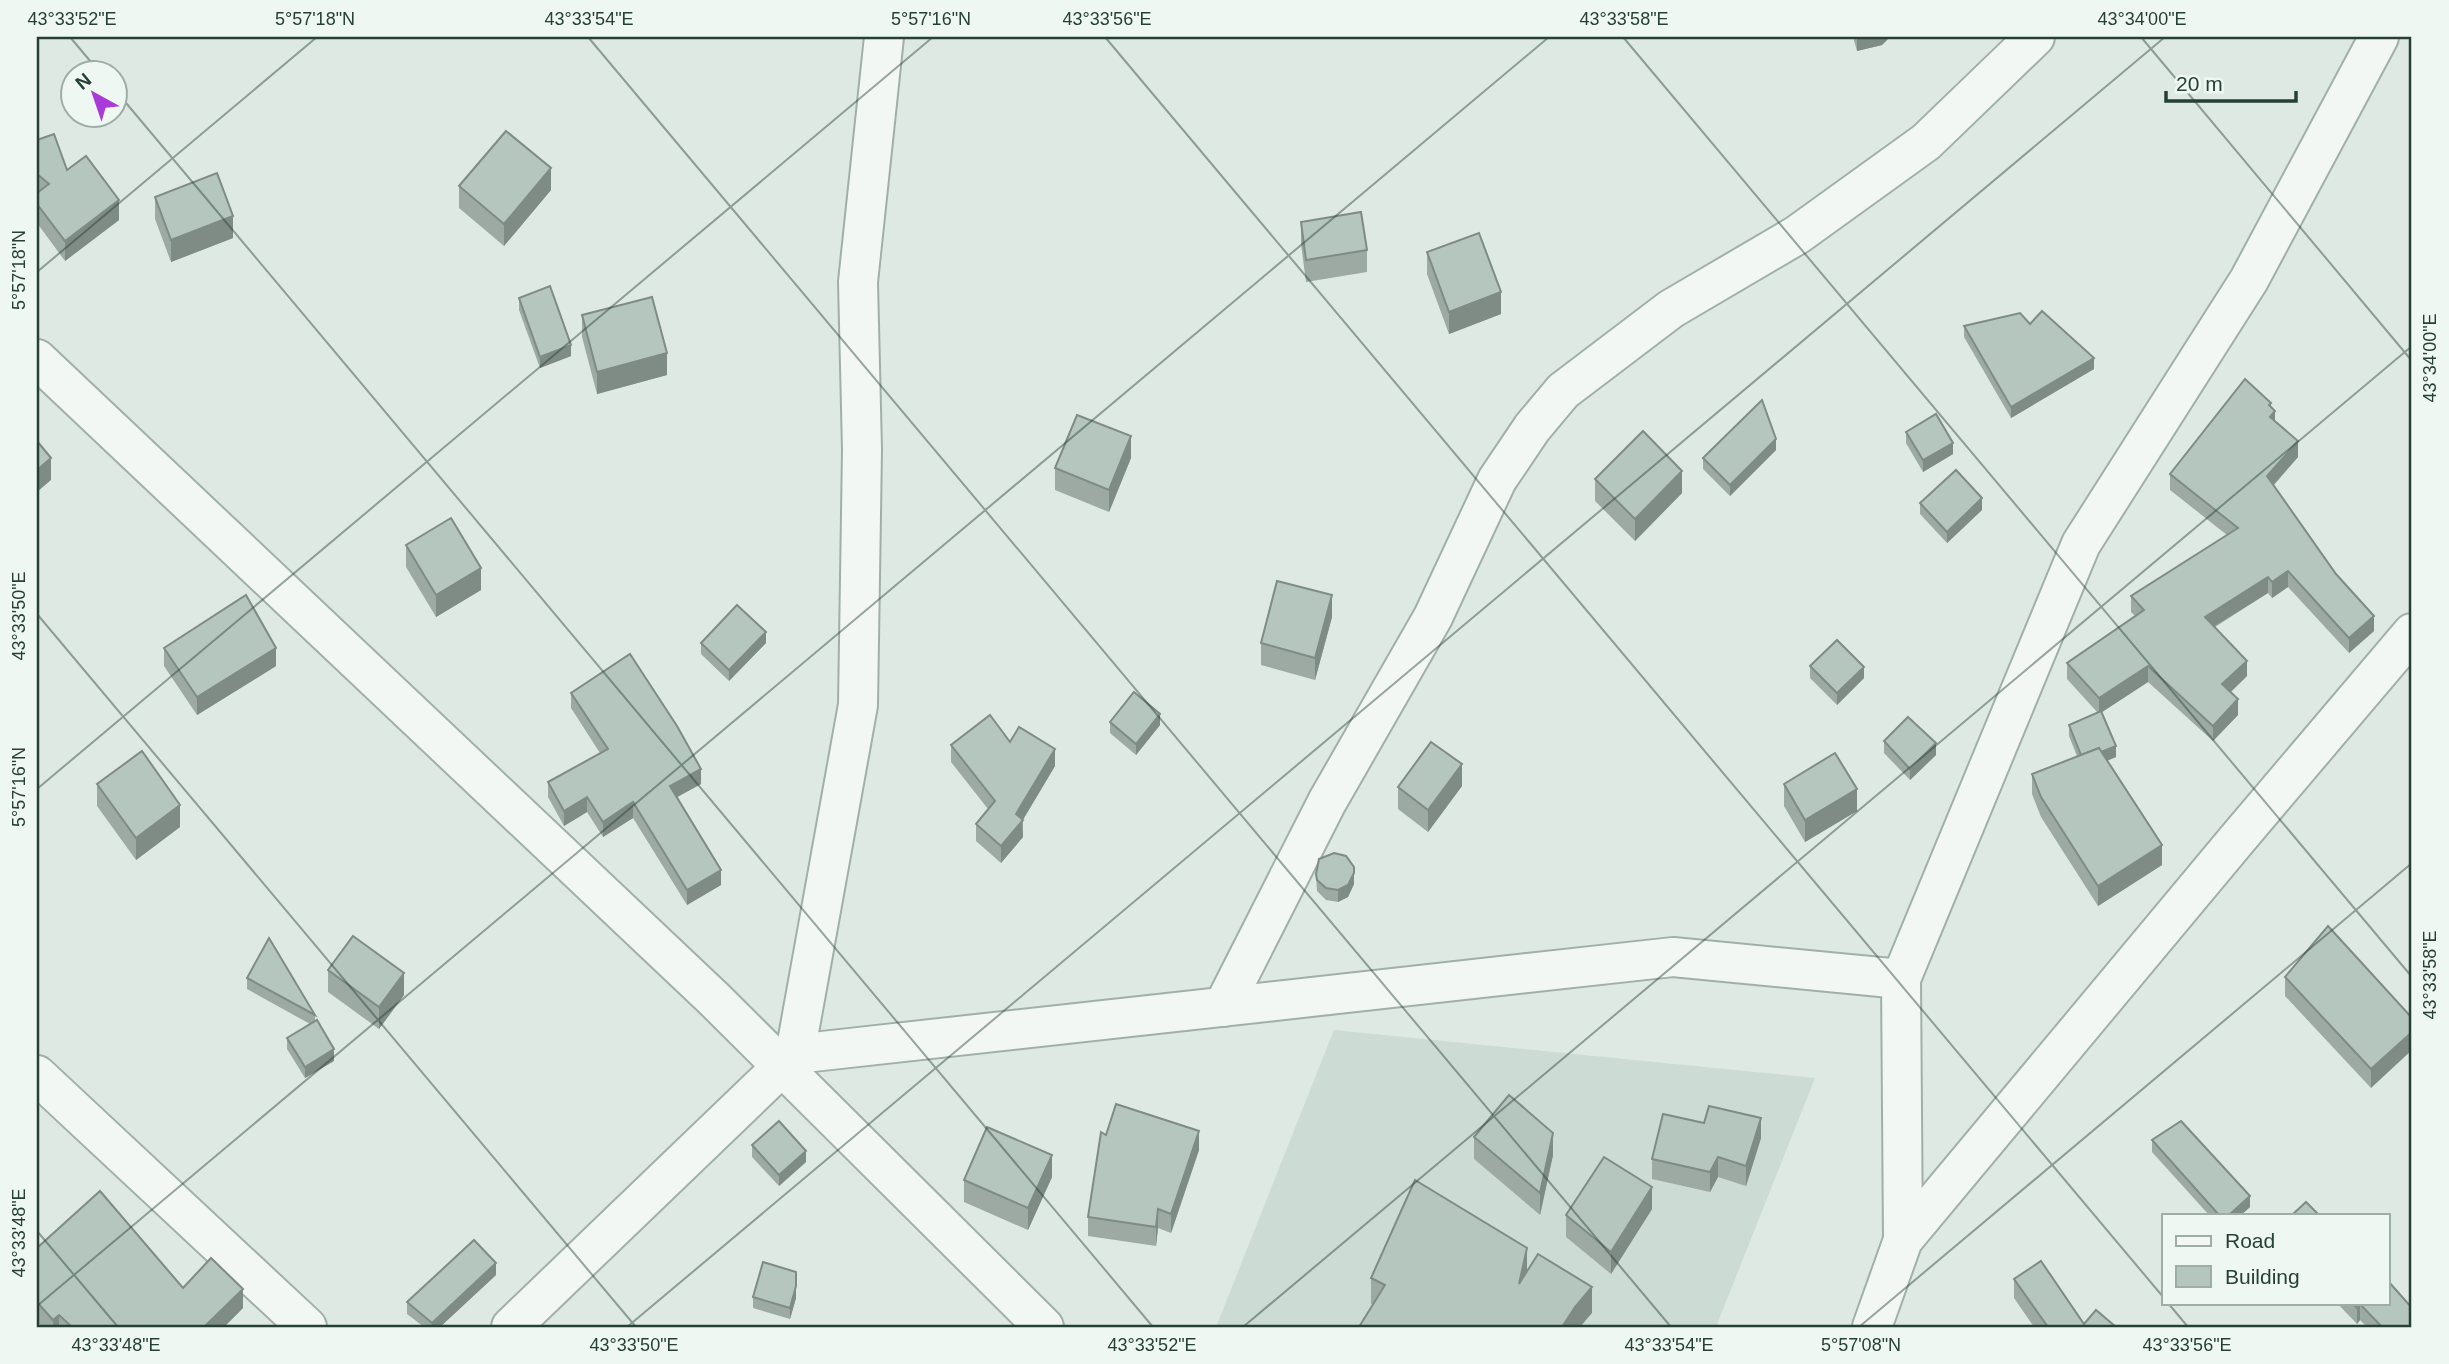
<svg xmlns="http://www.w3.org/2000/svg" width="2449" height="1364" font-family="Arial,sans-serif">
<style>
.built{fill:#ccdbd3}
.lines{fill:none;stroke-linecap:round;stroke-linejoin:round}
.minor-casing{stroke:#a0b0a8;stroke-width:42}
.minor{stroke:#f2f7f4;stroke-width:38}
.wall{fill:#9caaa3}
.shaded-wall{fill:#7f8b85}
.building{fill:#b5c6be;stroke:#7f8b85;stroke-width:2}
.ticks{fill:none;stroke:#264134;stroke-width:2;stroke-opacity:0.45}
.neatline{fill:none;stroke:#264134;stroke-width:2.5}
.ticks-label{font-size:18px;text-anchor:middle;fill:#264134}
</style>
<rect width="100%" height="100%" fill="#dfe9e3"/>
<path class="built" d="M1334,1030L1815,1078L1716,1327H1216Z"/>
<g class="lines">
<g class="minor-casing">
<g id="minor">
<path d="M37,359L713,998L1044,1327"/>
<path d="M1901,979L2081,544L2249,280L2379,37"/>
<path d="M1223,1007L1327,802L1433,617L1497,480L1532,428L1563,391L1671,309L1797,235L1926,142L2035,37"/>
<path d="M795,1054L858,705L862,450L858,282L884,37"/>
<path d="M37,1075L307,1327"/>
<path d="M511,1327L795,1054L1673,957L1901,979L1903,1240"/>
<path d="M1872,1327L1903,1240L2239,837L2412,633"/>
</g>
</g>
<use href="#minor" class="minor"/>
</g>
<g class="wall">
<path d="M1853,37H1890L1882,45L1857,51Z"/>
<path d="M37,140L119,220L65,261L37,223Z"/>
<path d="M459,186L551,190L504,246L459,208Z"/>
<path d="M155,197L233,238L171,262L155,219Z"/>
<path d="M1301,222L1367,250V272L1306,282L1301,244Z"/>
<path d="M1427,252L1501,314L1449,334L1427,274Z"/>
<path d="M519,298L571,356L540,368L519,310Z"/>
<path d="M582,315L667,375L597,394L582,337Z"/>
<path d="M1964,326L2094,369L2011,418L1964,337Z"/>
<path d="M2271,407L2275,422L2298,457L2274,485L2374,631L2349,653L2288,587L2272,598L2268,593L2215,627L2247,676L2231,692L2238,715L2213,741L2148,682L2102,712L2116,757L2107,761L2162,865L2098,906L2041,817L2032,794V774L2077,756L2069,736V725L2098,713L2067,679V663L2135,616L2131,612V596L2227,535L2170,490V474Z"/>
<path d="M1906,432L1953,454L1923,472L1906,443Z"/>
<path d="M1776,450L1730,496L1703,469V458Z"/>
<path d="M1131,458L1109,512L1055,490V468Z"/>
<path d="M1595,479L1682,493L1635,541L1595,501Z"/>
<path d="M1920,503L1982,510L1947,543L1920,514Z"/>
<path d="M406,545L481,590L436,617L406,567Z"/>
<path d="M1332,617L1315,680L1261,665V643Z"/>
<path d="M701,643H766L729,681L701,654Z"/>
<path d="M164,648L276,666L197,715L164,666Z"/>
<path d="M1810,666L1864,678L1837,705L1810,678Z"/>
<path d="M571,693L701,784L677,797L721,885L687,905L633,818L603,837L587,812L564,826L548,797V782L600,753L571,708Z"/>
<path d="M1110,722L1160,725L1136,755L1110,733Z"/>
<path d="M1884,741L1936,755L1910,780L1884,753Z"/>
<path d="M1010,742L1055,766L1023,820V837L1001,863L976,841V824L988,809L951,762V745Z"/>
<path d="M97,784L180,827L136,860L97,806Z"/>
<path d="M1784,784L1857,811L1805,842L1784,806Z"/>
<path d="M1462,786L1428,832L1398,809V787Z"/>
<path d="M1316,874L1354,884L1348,897L1338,902L1326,900L1317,891Z"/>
<path d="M328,970L404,995L379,1029L328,992Z"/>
<path d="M2285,977L2412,1018L2371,1088L2285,996Z"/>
<path d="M247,978L315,1015V1022L334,1061L305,1078L287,1049V1038L310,1024L247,989Z"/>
<path d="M1106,1135L1199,1150L1171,1233L1158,1228L1156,1246L1088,1236V1217Z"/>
<path d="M1474,1137L1553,1155L1540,1215L1474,1159Z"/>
<path d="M1761,1138L1746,1186L1718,1177L1710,1192L1652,1179V1159Z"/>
<path d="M2152,1140L2250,1207L2241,1215H2209L2152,1152Z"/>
<path d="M752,1145L806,1162L779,1186L752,1157Z"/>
<path d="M1052,1177L1028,1230L964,1202V1180Z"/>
<path d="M1652,1209L1611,1274L1566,1237V1215Z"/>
<path d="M37,1248L183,1288L243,1308L224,1327H42L37,1322Z"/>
<path d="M1527,1272L1592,1313L1371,1304V1278Z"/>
<path d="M496,1275L440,1327H424L407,1314V1302Z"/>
<path d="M2014,1279L2084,1324L2116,1327H2034L2014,1298Z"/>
<path d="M753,1297L796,1298L790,1319L753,1308Z"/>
<path d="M2337,1303H2388L2412,1327H2367L2360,1320L2357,1324Z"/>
</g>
<g class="shaded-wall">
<path d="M1857,37H1890L1882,45L1857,51Z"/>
<path d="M551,168V190L504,246V224Z"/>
<path d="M119,200V220L65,261V241Z"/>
<path d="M233,216V238L171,262V240Z"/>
<path d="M1501,292V314L1449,334V312Z"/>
<path d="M571,345V356L540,368V357Z"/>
<path d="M667,353V375L597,394V372Z"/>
<path d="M2094,358V369L2011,418V407Z"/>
<path d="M2271,403V416L2275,411V427L2270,420L2269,405Z"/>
<path d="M1131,436V458L1109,512V490Z"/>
<path d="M1776,439V450L1730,496V485Z"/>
<path d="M2298,441V457L2267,492V476Z"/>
<path d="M1953,443V454L1923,472V460Z"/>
<path d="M51,458V480L37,492V470Z"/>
<path d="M1682,471V493L1635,541V519Z"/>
<path d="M1982,498V510L1947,543V532Z"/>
<path d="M481,568V590L436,617V595Z"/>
<path d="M2288,571V587L2272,598V582Z"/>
<path d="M2268,577V593L2205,632V617Z"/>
<path d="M1332,595V617L1315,680V658Z"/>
<path d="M2374,616V631L2349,653V638Z"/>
<path d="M766,632V643L729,681V670Z"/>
<path d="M276,648V666L197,715V697Z"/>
<path d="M2247,661V676L2222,700V684Z"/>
<path d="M2148,666V682L2099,714V698Z"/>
<path d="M1864,667V678L1837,705V693Z"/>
<path d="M2238,699V715L2213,741V726Z"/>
<path d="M1160,714V725L1136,755V744Z"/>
<path d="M1936,743V755L1910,780V769Z"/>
<path d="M2116,746V757L2083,770V759Z"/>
<path d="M1055,749V766L1022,821L1023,837L1001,863V846L1016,814Z"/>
<path d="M1462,764V786L1428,832V810Z"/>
<path d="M701,769V784L670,801V786Z"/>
<path d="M1857,789V811L1805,842V820Z"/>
<path d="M587,797V812L564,826V811Z"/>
<path d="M633,802V818L603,837V822Z"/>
<path d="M180,805V827L136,860V838Z"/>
<path d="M2162,845V865L2098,906V886Z"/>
<path d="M721,870V885L687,905V890Z"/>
<path d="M1354,873V884L1348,897L1338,902V890Z"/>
<path d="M404,973V995L379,1029V1007Z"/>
<path d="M2412,1032V1050L2371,1088V1069Z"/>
<path d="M334,1049V1061L305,1078V1067Z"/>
<path d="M1761,1118V1138L1746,1186V1166Z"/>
<path d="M1199,1131V1150L1171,1233V1214Z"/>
<path d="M1553,1133V1155L1540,1215V1193Z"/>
<path d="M806,1151V1162L779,1186V1175Z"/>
<path d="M1052,1155V1177L1028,1230V1208Z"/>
<path d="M1718,1157V1177L1710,1192V1172Z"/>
<path d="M1652,1187V1209L1611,1274V1252Z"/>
<path d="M2250,1196V1207L2241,1215H2229Z"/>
<path d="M1158,1209V1228L1156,1246V1227Z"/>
<path d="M1527,1248V1274L1519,1284Z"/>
<path d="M496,1263V1275L440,1327H432V1323Z"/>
<path d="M796,1286V1298L790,1319V1308Z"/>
<path d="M1592,1287V1313L1580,1327H1562L1575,1307Z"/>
<path d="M243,1289V1308L224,1327H204Z"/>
<path d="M2360,1304V1320L2357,1324V1308Z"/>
<path d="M59,1315V1327H53V1320Z"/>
</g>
<g class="building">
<path d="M506,131L551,168L504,224L459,186Z"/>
<path d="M54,134L67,170L86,156L119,200L65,241L37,204V193L49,184L37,174V140Z"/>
<path d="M217,173L233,216L171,240L155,197Z"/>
<path d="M1361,212L1367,250L1306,260L1301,222Z"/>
<path d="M1479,233L1501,292L1449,312L1427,252Z"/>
<path d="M550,286L571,345L540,357L519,298Z"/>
<path d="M652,297L667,353L597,372L582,315Z"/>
<path d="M2042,311L2094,358L2011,407L1964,326L2020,313L2030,324Z"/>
<path d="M2245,379L2271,403L2269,405L2275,411L2270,417L2298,441L2267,476L2336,574L2374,616L2349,638L2288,571L2272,582L2268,577L2205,617L2247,661L2222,684L2238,699L2213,726L2148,666L2099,698L2067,663L2144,610L2131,596L2238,528L2170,474Z"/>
<path d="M1762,400L1776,439L1730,485L1703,458Z"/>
<path d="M1936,414L1953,443L1923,460L1906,432Z"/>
<path d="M1077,415L1131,436L1109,490L1055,468Z"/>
<path d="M1643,431L1682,471L1635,519L1595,479Z"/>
<path d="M37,441L51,458L37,470Z"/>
<path d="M1956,470L1982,498L1947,532L1920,503Z"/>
<path d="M451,518L481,568L436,595L406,545Z"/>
<path d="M1277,581L1332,595L1315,658L1261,643Z"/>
<path d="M246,595L276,648L197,697L164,648Z"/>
<path d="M737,605L766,632L729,670L701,643Z"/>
<path d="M1837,640L1864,667L1837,693L1810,666Z"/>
<path d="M630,654L677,726L701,769L670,786L721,870L687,890L633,802L603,822L587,797L564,811L548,782L608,749L571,693Z"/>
<path d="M1134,692L1160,714L1136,744L1110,722Z"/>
<path d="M2101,711L2116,746L2101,752L2099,748L2081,755L2069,725Z"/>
<path d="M990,715L1010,742L1019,727L1055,749L1016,814L1023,820L1001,846L976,824L995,801L951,745Z"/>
<path d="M1908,717L1936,743L1910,769L1884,741Z"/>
<path d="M1431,742L1462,764L1428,810L1398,787Z"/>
<path d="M2099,748L2162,845L2098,886L2041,797L2032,774Z"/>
<path d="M142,751L180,805L136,838L97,784Z"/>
<path d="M1835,753L1857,789L1805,820L1784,784Z"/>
<path d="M1334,853L1346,856L1354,867V873L1348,885L1338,890L1326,888L1317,880L1316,874L1319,859Z"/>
<path d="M2328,926L2412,1018V1032L2371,1069L2285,977Z"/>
<path d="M353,936L404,973L379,1007L328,970Z"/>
<path d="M269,938L315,1015L247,978Z"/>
<path d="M317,1020L334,1049L305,1067L287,1038Z"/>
<path d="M1509,1095L1553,1133L1540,1193L1474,1137Z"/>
<path d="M1116,1104L1199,1131L1171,1214L1158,1209L1156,1227L1088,1217L1101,1132L1106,1135Z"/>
<path d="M1709,1106L1761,1118L1746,1166L1718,1157L1710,1172L1652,1159L1663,1114L1704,1123Z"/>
<path d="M779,1121L806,1151L779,1175L752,1145Z"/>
<path d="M2181,1121L2250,1196L2229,1215H2219L2152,1140Z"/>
<path d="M987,1127L1052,1155L1028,1208L964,1180Z"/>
<path d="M1604,1157L1652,1187L1611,1252L1566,1215Z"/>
<path d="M1415,1180L1527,1248L1519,1284L1538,1254L1592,1287L1575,1307L1562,1327H1359L1385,1285L1371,1278Z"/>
<path d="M100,1191L183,1288L211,1258L243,1289L204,1327H72L59,1315L53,1320L37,1302V1248Z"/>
<path d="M2306,1202L2319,1215H2292Z"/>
<path d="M474,1240L496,1263L432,1323L407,1302Z"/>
<path d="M2041,1261L2084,1324L2096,1310L2116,1327H2048L2014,1279Z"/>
<path d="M763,1262L796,1272V1286L790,1308L753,1297Z"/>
<path d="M2388,1281L2412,1308V1327H2382L2360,1304L2357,1308L2352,1303H2388Z"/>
</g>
<path class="ticks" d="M70,37L101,74M588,37L1671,1327M1105,37L2164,1298M1623,37L2412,977M2141,37L2412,361M116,91L1153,1327M37,272L317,37M37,614L636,1327M37,789L933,37M37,1231L118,1327M2168,1303L2188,1327M37,1306L1549,37M627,1327L2165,37M1243,1327L2412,346M1859,1327L2412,863"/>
<rect width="2449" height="1364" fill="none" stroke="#eef7f2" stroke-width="77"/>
<rect x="2162" y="1214" width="228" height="91" fill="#eef7f2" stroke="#9eaea6" stroke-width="2"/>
<rect x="2176" y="1236" width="35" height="10" fill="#f2f7f4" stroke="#9eaea6" stroke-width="2"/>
<text x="2225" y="1248" font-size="21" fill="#264134">Road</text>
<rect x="2176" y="1266" width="35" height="21" fill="#b5c6be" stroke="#9eaea6" stroke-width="2"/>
<text x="2225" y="1284" font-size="21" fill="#264134">Building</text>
<g transform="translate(94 94) rotate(320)"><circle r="33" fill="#eef7f2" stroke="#9eaea6" stroke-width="2"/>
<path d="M0-5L12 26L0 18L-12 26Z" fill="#aa3ad7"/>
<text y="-10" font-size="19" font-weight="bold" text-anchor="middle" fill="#264134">N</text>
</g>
<path d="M2166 91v10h130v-10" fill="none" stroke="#264134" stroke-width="3.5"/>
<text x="2176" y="91" font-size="21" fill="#264134" stroke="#eef7f2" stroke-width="5" paint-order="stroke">20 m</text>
<rect x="38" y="38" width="2372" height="1288" class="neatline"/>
<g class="ticks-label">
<text x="72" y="25">43°33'52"E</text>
<text x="315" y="25">5°57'18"N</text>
<text x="589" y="25">43°33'54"E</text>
<text x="931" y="25">5°57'16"N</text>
<text x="1107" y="25">43°33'56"E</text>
<text x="1624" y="25">43°33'58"E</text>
<text x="2142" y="25">43°34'00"E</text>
<text transform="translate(19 270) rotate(-90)" y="6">5°57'18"N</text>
<text transform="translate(2430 358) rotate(-90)" y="6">43°34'00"E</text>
<text transform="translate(19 616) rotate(-90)" y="6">43°33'50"E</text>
<text transform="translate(19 787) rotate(-90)" y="6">5°57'16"N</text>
<text transform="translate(2430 975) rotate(-90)" y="6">43°33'58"E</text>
<text transform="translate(19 1233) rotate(-90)" y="6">43°33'48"E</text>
<text x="116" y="1351">43°33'48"E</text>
<text x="634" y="1351">43°33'50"E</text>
<text x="1152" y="1351">43°33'52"E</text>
<text x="1669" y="1351">43°33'54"E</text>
<text x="1861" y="1351">5°57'08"N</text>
<text x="2187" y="1351">43°33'56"E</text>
</g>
</svg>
